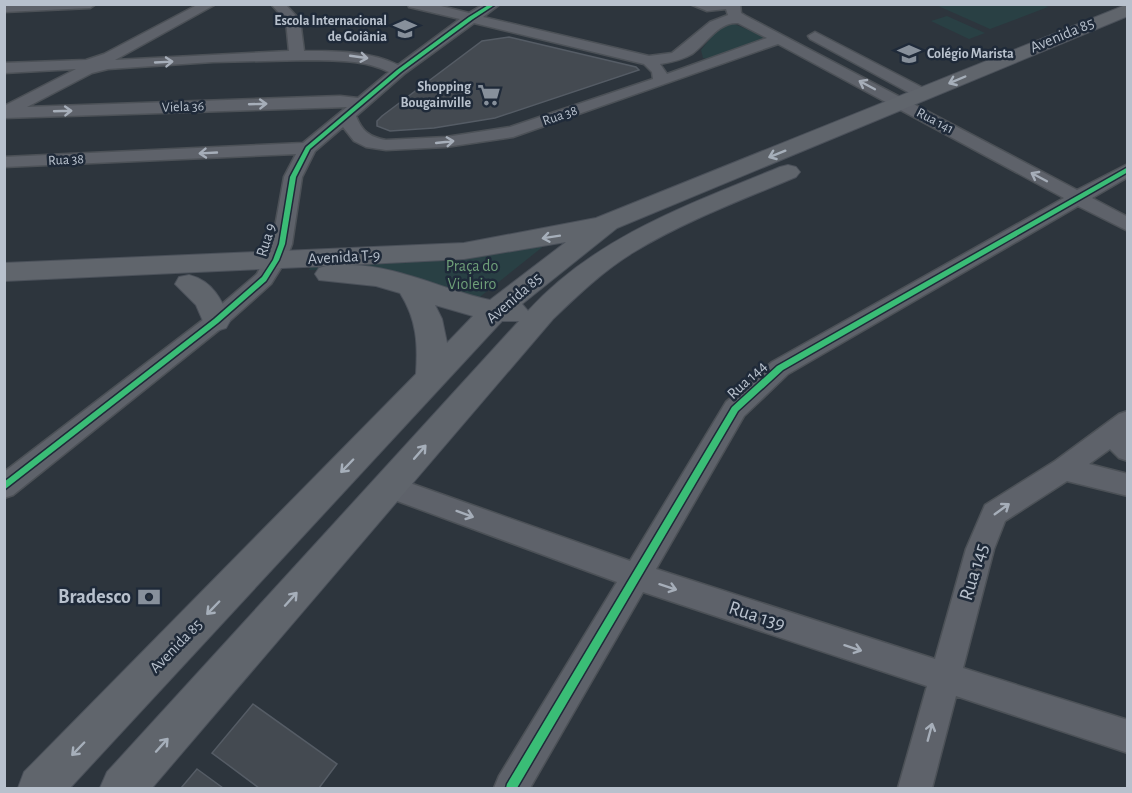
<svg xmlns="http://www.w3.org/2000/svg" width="1132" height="793" font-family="'Alegreya Sans',sans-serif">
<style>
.green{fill:#294044}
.building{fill:#444a51;stroke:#555c65;stroke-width:1.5}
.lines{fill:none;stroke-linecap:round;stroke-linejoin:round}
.minor-casing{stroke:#4c5157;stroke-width:3}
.major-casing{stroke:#4b515a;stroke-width:2}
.minor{fill:#5e626a;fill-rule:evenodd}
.major{fill:#60656c;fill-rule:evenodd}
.cycleway-casing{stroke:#1f2a39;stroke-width:3}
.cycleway{fill:#3abd76;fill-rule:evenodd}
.oneway{stroke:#a6aeb9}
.oneway2{stroke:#a6afba}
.labels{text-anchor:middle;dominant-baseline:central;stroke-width:5;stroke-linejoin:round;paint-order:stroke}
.far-poi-label{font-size:14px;font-weight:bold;fill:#b8c1cd;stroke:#1f2a39;text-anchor:end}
.far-street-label{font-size:14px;fill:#b8c1cd;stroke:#1f2a39}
.street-label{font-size:16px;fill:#b8c1cd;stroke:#1f2a39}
.park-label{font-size:16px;fill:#6e9f78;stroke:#1f2a39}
.near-street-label{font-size:20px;fill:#b8c1cd;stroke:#1f2a39}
.near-poi-label{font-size:20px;font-weight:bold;fill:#b8c1cd;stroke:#1f2a39;text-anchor:end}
</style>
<rect width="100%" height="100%" fill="#2d353d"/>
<g class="green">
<path d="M1041,4L1048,7L990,29L936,5Z"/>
<path d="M947,16L985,33L969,39L931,21Z"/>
<path d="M725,20L770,39L712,60L703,58L701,50Z"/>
<path d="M550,241L476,300L373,268L309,270L312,264Z"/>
</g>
<g class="building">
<path d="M509,37L636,67L639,70L495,118L434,128L390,131L377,126V121L382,116L482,41Z"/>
<path d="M253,704L337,764L319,788H259L212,753Z"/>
<path d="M197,769L223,788H181Z"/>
</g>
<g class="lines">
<g class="minor-casing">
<g id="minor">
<path d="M4,4H96L90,8L4,12Z"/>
<path d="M199,4H216L115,60L289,51L286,21L271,4H285L300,20L304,51C335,51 370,51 398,65L460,19L409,7L408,4H433L469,13L484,4H500L483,17L649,56L672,53L710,22L728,15L726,9L707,11L690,4H740L741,13L746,16L1077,190L1128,164V177L1092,198L1128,217V231L1078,206L788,374L744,416L656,569L935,659L966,549L985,505L1055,461L1119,414L1128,411V461L1119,458L1110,449L1089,464L1128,474V496L1067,481L1005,521L994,549L963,668L1128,720V753L956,696L932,788H898L927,686L643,592L530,788H494L499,776L617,582L381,495L377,487L381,479L390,476L630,561L726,402L772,362L1064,198L778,44L513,137L446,147L386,150L366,147L354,141L343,127L315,151L302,177L292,244L286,260L271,284L224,326L13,495L4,498V472L208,316L257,274L272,244L284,177L296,154L4,167V157L303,143L347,107L4,118V106L76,69L4,73V63L86,60L104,54ZM474,23L644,64L652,72L653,79L510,127L446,137L386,140C369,137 362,131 356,116L404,74ZM738,23L767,38L667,74L660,64C672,62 682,60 692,54C706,44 719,21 738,23ZM308,60C335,61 364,59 389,72L358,98L340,96L27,107L92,73L108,69L213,62Z"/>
<path d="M815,32L929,91L931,94L923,99L917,97L810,39L808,36Z"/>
</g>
</g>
<g class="major-casing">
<g id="major">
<path d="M1128,4V16L617,228L522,304L528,311C595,237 690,204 780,167L788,165L796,167L800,172L796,177C742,200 685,221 634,252C604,270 578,295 553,319L152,788H100L107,772L519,321H502L70,788H18L24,772L416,374C418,344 417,320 400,293L376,286L319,280L315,274L319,268L326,266L4,281V263L464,243L596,218ZM566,242L490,300C443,290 397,265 347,265L464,259ZM435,305L473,316L447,343L442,319Z"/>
<path d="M189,275C213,281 222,300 230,321L226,328L216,331L206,328L196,305L175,284L179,277Z"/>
</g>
</g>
<use href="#minor" class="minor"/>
<use href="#major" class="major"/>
<g class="cycleway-casing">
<g id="cycleway">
<path d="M490,4H496L473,19L401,72L310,149L296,177L285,244L279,260L266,281L218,323L4,490V482L214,319L262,277L273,260L279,244L290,177L306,147L397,70L469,17Z"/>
<path d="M1128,167V172L783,370L738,411L517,788H506L507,784L732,407L777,366Z"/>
</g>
</g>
<use href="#cycleway" class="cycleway"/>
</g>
<defs><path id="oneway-shaft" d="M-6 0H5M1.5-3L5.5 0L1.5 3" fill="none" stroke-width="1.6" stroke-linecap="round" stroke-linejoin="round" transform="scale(1.5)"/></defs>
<g class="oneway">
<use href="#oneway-shaft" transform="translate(359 57) rotate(8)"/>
<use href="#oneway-shaft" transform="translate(164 62) rotate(-3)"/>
<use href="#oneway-shaft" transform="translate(867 85) rotate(-152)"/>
<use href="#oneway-shaft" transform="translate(258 104) rotate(-2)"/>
<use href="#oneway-shaft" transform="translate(63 111) rotate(-2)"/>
<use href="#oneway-shaft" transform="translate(445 142) rotate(-6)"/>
<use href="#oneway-shaft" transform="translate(208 153) rotate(177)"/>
<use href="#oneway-shaft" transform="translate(1039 177) rotate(-152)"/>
<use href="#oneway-shaft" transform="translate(1002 509) rotate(-36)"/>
<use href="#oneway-shaft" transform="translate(465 514) rotate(20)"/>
<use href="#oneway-shaft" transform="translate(668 587) rotate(18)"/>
<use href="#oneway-shaft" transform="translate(853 648) rotate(18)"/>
<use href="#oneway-shaft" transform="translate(930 732) rotate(-75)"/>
</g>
<g class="oneway2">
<use href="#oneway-shaft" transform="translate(957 80) rotate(157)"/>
<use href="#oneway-shaft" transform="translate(777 154) rotate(158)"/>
<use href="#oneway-shaft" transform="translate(551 237) rotate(171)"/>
<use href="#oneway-shaft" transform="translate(420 452) rotate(-49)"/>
<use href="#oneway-shaft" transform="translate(347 466) rotate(134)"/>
<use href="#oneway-shaft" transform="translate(291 599) rotate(-48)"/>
<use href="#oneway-shaft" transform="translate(213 608) rotate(134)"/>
<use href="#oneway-shaft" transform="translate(162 745) rotate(-48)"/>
<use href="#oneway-shaft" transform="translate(78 749) rotate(134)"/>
</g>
<defs>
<g id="school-bare" transform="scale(1.8)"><path d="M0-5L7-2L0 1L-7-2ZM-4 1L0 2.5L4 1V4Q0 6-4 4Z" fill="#87909b" stroke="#1f2a39" stroke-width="2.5" paint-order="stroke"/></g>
<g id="supermarket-bare" transform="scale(1.8)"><path d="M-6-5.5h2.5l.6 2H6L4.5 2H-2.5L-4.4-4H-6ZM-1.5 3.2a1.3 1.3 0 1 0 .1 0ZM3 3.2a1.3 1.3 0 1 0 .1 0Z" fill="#87909b" stroke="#1f2a39" stroke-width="2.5" paint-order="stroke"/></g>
<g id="bank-bare" transform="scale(1.8)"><path d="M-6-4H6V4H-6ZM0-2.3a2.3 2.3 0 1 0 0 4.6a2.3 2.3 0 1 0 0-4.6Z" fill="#87909b" stroke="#1f2a39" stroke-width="2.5" paint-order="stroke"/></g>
</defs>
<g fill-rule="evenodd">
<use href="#school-bare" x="405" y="29"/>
<use href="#school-bare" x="909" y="54"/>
<use href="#supermarket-bare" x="489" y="95"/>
<use href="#bank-bare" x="149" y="597"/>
</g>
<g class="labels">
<g class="far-poi-label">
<text x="387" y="21">Escola Internacional<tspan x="387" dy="16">de Goiânia</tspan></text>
<text x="927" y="54" text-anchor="start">Colégio Marista</text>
<text x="471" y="87">Shopping<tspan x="471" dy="16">Bougainville</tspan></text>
</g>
<g class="far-street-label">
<text transform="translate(183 107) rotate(-2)">Viela 36</text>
<text transform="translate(560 116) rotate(-19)">Rua 38</text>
<text transform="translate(935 121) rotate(28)">Rua 141</text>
<text transform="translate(66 160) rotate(-3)">Rua 38</text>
</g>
<g class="street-label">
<text transform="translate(1062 35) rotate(-23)">Avenida 85</text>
<text transform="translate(266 240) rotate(-73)">Rua 9</text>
<text transform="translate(344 257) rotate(-3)">Avenida T-9</text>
<text transform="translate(514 298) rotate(-41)">Avenida 85</text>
<text transform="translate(747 380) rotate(-43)">Rua 144</text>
<text transform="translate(176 646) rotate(-46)">Avenida 85</text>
</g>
<g class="park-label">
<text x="472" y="266">Praça do<tspan x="472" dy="18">Violeiro</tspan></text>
</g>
<g class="near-street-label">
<text transform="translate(974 572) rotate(-73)">Rua 145</text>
<text transform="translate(757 616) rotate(18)">Rua 139</text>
</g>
<g class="near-poi-label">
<text x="131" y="597">Bradesco</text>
</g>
</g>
<rect width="1132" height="793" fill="none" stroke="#b8c1cd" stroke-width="12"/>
</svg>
